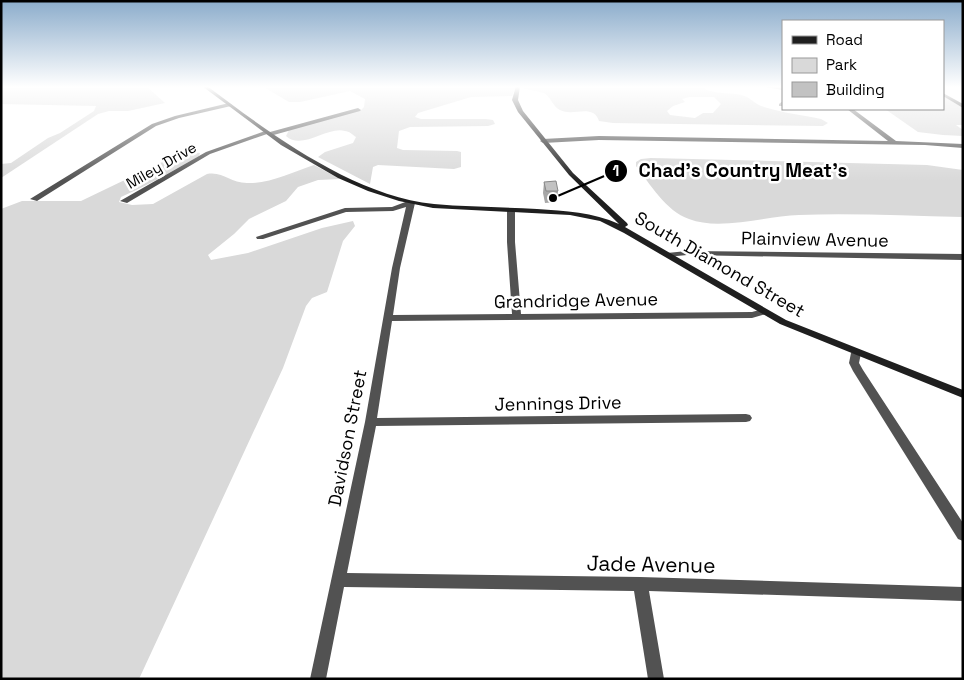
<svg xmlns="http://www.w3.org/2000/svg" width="964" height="680" font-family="'Space Grotesk',sans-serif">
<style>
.green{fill:#d9d9d9;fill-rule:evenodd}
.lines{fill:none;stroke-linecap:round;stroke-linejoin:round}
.street{fill:#525252;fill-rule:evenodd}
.secondary{fill:#1f1f1f;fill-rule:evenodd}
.wall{fill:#a7a7a7}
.building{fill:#c2c2c2;stroke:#888}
.labels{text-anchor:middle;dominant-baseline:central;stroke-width:5;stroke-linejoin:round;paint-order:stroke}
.far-street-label{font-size:15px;fill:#000;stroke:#fff}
.street-label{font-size:18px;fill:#000;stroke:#fff}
.near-street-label{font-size:21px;fill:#000;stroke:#fff}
.leader{fill:none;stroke:#000;stroke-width:2}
.callout-dot{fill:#000;stroke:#fff;stroke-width:2}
.mark-label{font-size:15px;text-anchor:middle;font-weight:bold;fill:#fff}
.callout-label{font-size:19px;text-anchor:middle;font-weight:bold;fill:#000;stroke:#fff;stroke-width:5;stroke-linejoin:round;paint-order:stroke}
</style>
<rect width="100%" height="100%" fill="#fff"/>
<g class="green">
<path d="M5,86H146L165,103L128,111H109L98,114L1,178V164L11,163L48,138L60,133L94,111L96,106L1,104V88Z"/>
<path d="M262,86H516L512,96L471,97L418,113L415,117L421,119H486L493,120L495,124L488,126L410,127L399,131L397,148L403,150L457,151L461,152V167L454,169L378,165L373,167L370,184L318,157L325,152L353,143L356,137C353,135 349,131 345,131C327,126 302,151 286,136L289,130L361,110L364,107L365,99L350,91L300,102H289Z"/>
<path d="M524,86H701C711,95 729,92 741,95C751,97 754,104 764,107C783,113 802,115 821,119L828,123L823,126L613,123L599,121C593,103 573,117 560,110C553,107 551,97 544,93C538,91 531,90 525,89ZM689,97H714L721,104L713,113H703L695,118L670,115L667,111L673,106L685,102L682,99Z"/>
<path d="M943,96L963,108V125H956L963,130V136L943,135L918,132L885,109H943Z"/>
<path d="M185,151L200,153L199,156C173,171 148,185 121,197L119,202L132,205L153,204L207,174C223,171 230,183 247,183C269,184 293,172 314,165L340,179L318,180L298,187L286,201L249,219L234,234L208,255L211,260L248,253L322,228L353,221L355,226L343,241L327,292L312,298L306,306L283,368L139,679H1V209L22,201H81Z"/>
<path d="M651,158L927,165L963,170V217C908,216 853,213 799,215C765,216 720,231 689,219C666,211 650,184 636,166V162L641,159Z"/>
</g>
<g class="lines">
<g class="street">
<path d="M763,86L783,87V90L765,87Z"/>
<rect x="943" y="86" width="20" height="1"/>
<path d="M783,101V106H779V104Z"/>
<path d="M229,103L232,105L231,106L179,118L156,126L37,201L30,199L152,124L175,116Z"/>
<path d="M358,108L361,110L360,111L270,136L267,134L210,154L127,203L120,201L206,152L265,131L270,132Z"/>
<path d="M847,109H853L896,141L963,144V148L925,145L599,140L543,143L540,141L543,139L599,136L888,141Z"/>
<path d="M408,201L415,203L400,268L393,315L512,314L507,242V211L511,209L515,211V242L521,314L752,312L763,309L768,312L766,314L752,318L392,321L377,418L746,414L750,415L752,418L750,421L746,422L376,426L347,573L640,577L963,587V601L649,591L664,679H648L634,591L344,587L326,679H310L365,422L392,268L406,207L393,211L346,212L263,239H257L256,237L345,208L392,207Z"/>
<path d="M687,251L963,254V260L687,255L667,257L663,255L667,253Z"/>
<path d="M856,350L861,353L859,363L863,370L963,523V541L958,539L853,371L849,363L851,353Z"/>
</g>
<g class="secondary">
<path d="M202,86H207C271,134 352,195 434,204C468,207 503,207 537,209C565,211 593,212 619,224L569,175L518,112L512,100L516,86H520L518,100L523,111L573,173L627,223L628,225L625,227L786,320L963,390V398L780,324L624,233L600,221L570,215L433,208L399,201L368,191L338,178L281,145Z"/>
<path d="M943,93L963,104V108L943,96Z"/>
</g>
</g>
<path class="wall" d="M544,182L558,191L557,202L545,203L543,193Z"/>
<path class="building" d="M556,181L558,191H546L544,182Z"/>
<linearGradient id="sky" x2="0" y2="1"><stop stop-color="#8baccb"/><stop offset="0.48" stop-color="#fff"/><stop offset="1" stop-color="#fff" stop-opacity="0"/></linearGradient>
<rect width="964" height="181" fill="url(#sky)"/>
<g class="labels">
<g class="far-street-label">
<text transform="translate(161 165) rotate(-30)">Miley Drive</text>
</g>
<g class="street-label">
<text transform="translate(815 239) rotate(1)">Plainview Avenue</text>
<text transform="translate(720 264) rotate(30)">South Diamond Street</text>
<text transform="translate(576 300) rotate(-1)">Grandridge Avenue</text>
<text transform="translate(558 403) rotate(-1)">Jennings Drive</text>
<text transform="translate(347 438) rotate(-79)">Davidson Street</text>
</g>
<g class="near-street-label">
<text transform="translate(651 564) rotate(1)">Jade Avenue</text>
</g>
</g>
<path class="leader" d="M553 198L616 171"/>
<g class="callout-dot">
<circle cx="553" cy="198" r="5"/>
<circle cx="616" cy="171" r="12"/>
</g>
<g class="mark-label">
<text x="616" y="176">1</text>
</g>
<g class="callout-label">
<text x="743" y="177">Chad's Country Meat's</text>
</g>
<rect width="964" height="680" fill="none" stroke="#000000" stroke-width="5"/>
<rect x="782" y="20" width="162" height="90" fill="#ffffff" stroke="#999999"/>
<rect x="792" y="36" width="25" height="8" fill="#1f1f1f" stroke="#999999"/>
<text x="826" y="45" font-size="15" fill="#000000">Road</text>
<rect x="792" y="58" width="25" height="15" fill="#d9d9d9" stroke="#999999"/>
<text x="826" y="70" font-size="15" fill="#000000">Park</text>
<rect x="792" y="82" width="25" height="15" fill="#c2c2c2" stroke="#999999"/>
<text x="826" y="95" font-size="15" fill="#000000">Building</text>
</svg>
